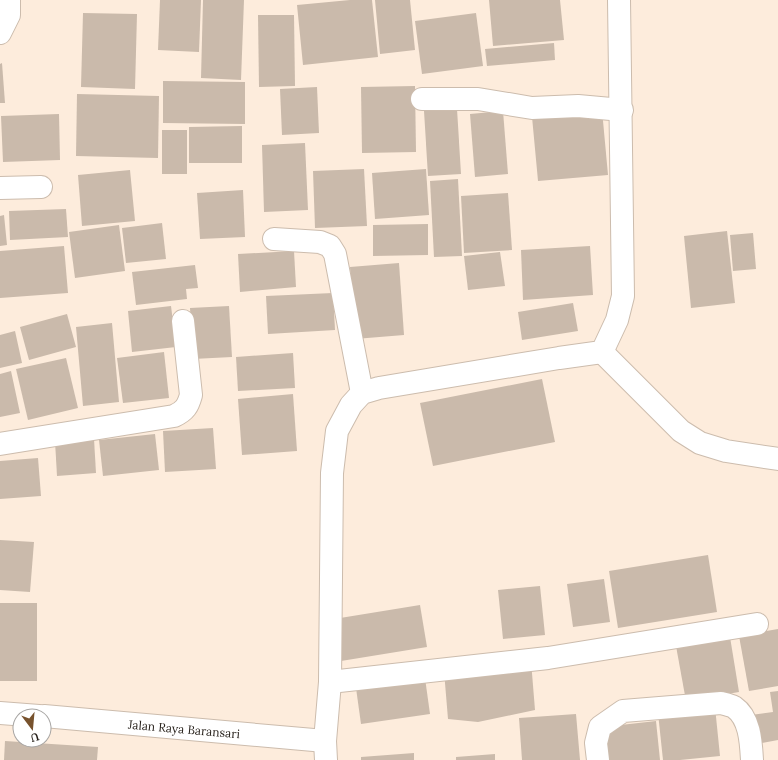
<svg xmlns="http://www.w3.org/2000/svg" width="778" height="760" font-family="Lora,serif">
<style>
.building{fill:#cabaab}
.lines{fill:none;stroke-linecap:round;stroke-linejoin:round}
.minor-casing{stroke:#ccbcad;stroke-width:24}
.minor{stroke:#fff;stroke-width:22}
.labels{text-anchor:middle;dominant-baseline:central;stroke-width:3;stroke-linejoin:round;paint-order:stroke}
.street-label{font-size:12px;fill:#241e18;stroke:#fff}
</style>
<rect width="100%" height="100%" fill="#fdecdc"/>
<g class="building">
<path d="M160,0H201L199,52L158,50Z"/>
<path d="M203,0H244L241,80L201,78Z"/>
<path d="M350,0H372L378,57L303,65L297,5Z"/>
<path d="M375,0H410L415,50L380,54Z"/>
<path d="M489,0H560L564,40L493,46Z"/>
<path d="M83,13L137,14L135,89L81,87Z"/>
<path d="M476,13L483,66L422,74L415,21Z"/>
<path d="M258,15H294L295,86L259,87Z"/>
<path d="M554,43L555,60L487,66L485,49Z"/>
<path d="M2,63L5,103H0V64Z"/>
<path d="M163,81L245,82V124L163,123Z"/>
<path d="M415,86L416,152L362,153L361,87Z"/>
<path d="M317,87L319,133L282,135L280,89Z"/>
<path d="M77,94L159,96L158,158L76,156Z"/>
<path d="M457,109L461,174L428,176L424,111Z"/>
<path d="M602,110L608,175L538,181L532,117Z"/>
<path d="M503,111L508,174L475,177L470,114Z"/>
<path d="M59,114L60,160L3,162L1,116Z"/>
<path d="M242,126V163H189V127Z"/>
<rect x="162" y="130" width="25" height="44"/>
<path d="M305,143L308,210L264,212L262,145Z"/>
<path d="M364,169L367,226L315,228L313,171Z"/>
<path d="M426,169L429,215L375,219L372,173Z"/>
<path d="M130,170L135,221L82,226L78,175Z"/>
<path d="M458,179L462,256L434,257L430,181Z"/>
<path d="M243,190L245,237L200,239L197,193Z"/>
<path d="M508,193L512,250L464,253L461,196Z"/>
<path d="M66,209L68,237L10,240L9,211Z"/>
<path d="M4,215L7,245L0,246V216Z"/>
<path d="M162,223L166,259L126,263L122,228Z"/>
<path d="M428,224V255L373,256V225Z"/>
<path d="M119,225L125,271L75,278L69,232Z"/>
<path d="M727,231L735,303L691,308L684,236Z"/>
<path d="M753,233L756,269L733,271L730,235Z"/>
<path d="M64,246L68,293L0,298V251Z"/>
<path d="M590,246L593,295L523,300L521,250Z"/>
<path d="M294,251L296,287L240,292L238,254Z"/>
<path d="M500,252L505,286L468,290L464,256Z"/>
<path d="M399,263L404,335L355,339L350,267Z"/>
<path d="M195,265L198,288L186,289L187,299L136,305L132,272Z"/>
<path d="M333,293L335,330L268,334L266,296Z"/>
<path d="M573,303L578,331L522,340L518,312Z"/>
<path d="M171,306L176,347L132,352L128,311Z"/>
<path d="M229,306L232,357L193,359L190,308Z"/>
<path d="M67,314L76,347L29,360L20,327Z"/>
<path d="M112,323L119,402L83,406L76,327Z"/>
<path d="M15,331L22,363L0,368V335Z"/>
<path d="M164,352L169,398L123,403L117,358Z"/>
<path d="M293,353L295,388L238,391L236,357Z"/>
<path d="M66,358L78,408L28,420L16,369Z"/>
<path d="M11,371L20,413L0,417V374Z"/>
<path d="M542,379L555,442L433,466L420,403Z"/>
<path d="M293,394L297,451L242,455L238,399Z"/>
<path d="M213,428L216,469L165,472L163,431Z"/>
<path d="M155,434L159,470L103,476L99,440Z"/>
<path d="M94,439L96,473L57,476L55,441Z"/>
<path d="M38,458L41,496L0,499V461Z"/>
<path d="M0,540L34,542L30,592L0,590Z"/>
<path d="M708,555L717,612L618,628L609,571Z"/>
<path d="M604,579L610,622L573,627L567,584Z"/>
<path d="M540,586L545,635L503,639L498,590Z"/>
<rect x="0" y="603" width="37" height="78"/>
<path d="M420,605L427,647L341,661L334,619Z"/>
<path d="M778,629V686L749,691L739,636Z"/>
<path d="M730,637L739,692L686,701L676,646Z"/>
<path d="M531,661L535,710L478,722L448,719L444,671Z"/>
<path d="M425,678L430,714L361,724L356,688Z"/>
<path d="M778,691V740L756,744L751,715L773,712L770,692Z"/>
<path d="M715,707L720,756L680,760H663L658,713Z"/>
<path d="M576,714L580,760H522L519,718Z"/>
<path d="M656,721L660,760H607L603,727Z"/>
<path d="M5,741L98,747L97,760H4Z"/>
<path d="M414,753V760H361V757Z"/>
<path d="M495,754V760H456V757Z"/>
</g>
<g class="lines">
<g class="minor-casing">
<g id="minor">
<path d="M0,33L9,15V0"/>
<path d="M422,99H478L532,108L578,106L622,110"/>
<path d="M0,188L41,187"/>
<path d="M274,239L320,242L330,246L335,254L362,393"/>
<path d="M602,352L681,431L700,443L726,451L778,459"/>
<path d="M0,444L174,416C185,411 188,406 191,395L183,321"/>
<path d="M330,682L548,658L757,624"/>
<path d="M0,713L39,716"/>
<path d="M44,716L325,741"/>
<path d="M326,760L325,741L330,682L332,473L337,431L351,405L362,393L379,388L559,358L602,352L617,320L623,296L619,0"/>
<path d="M598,760L596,743L600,727L623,711L721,703C725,704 730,705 734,707C750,718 751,742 752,760"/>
</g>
</g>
<use href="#minor" class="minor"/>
</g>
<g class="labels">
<g class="street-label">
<text transform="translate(184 729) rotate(5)">Jalan Raya Baransari</text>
</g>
</g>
<g transform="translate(32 728) rotate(164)"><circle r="19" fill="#ffffff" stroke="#a7a5a3"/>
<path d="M0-3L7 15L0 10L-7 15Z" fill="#77522d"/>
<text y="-6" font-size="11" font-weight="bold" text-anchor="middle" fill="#241e18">U</text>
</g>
</svg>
